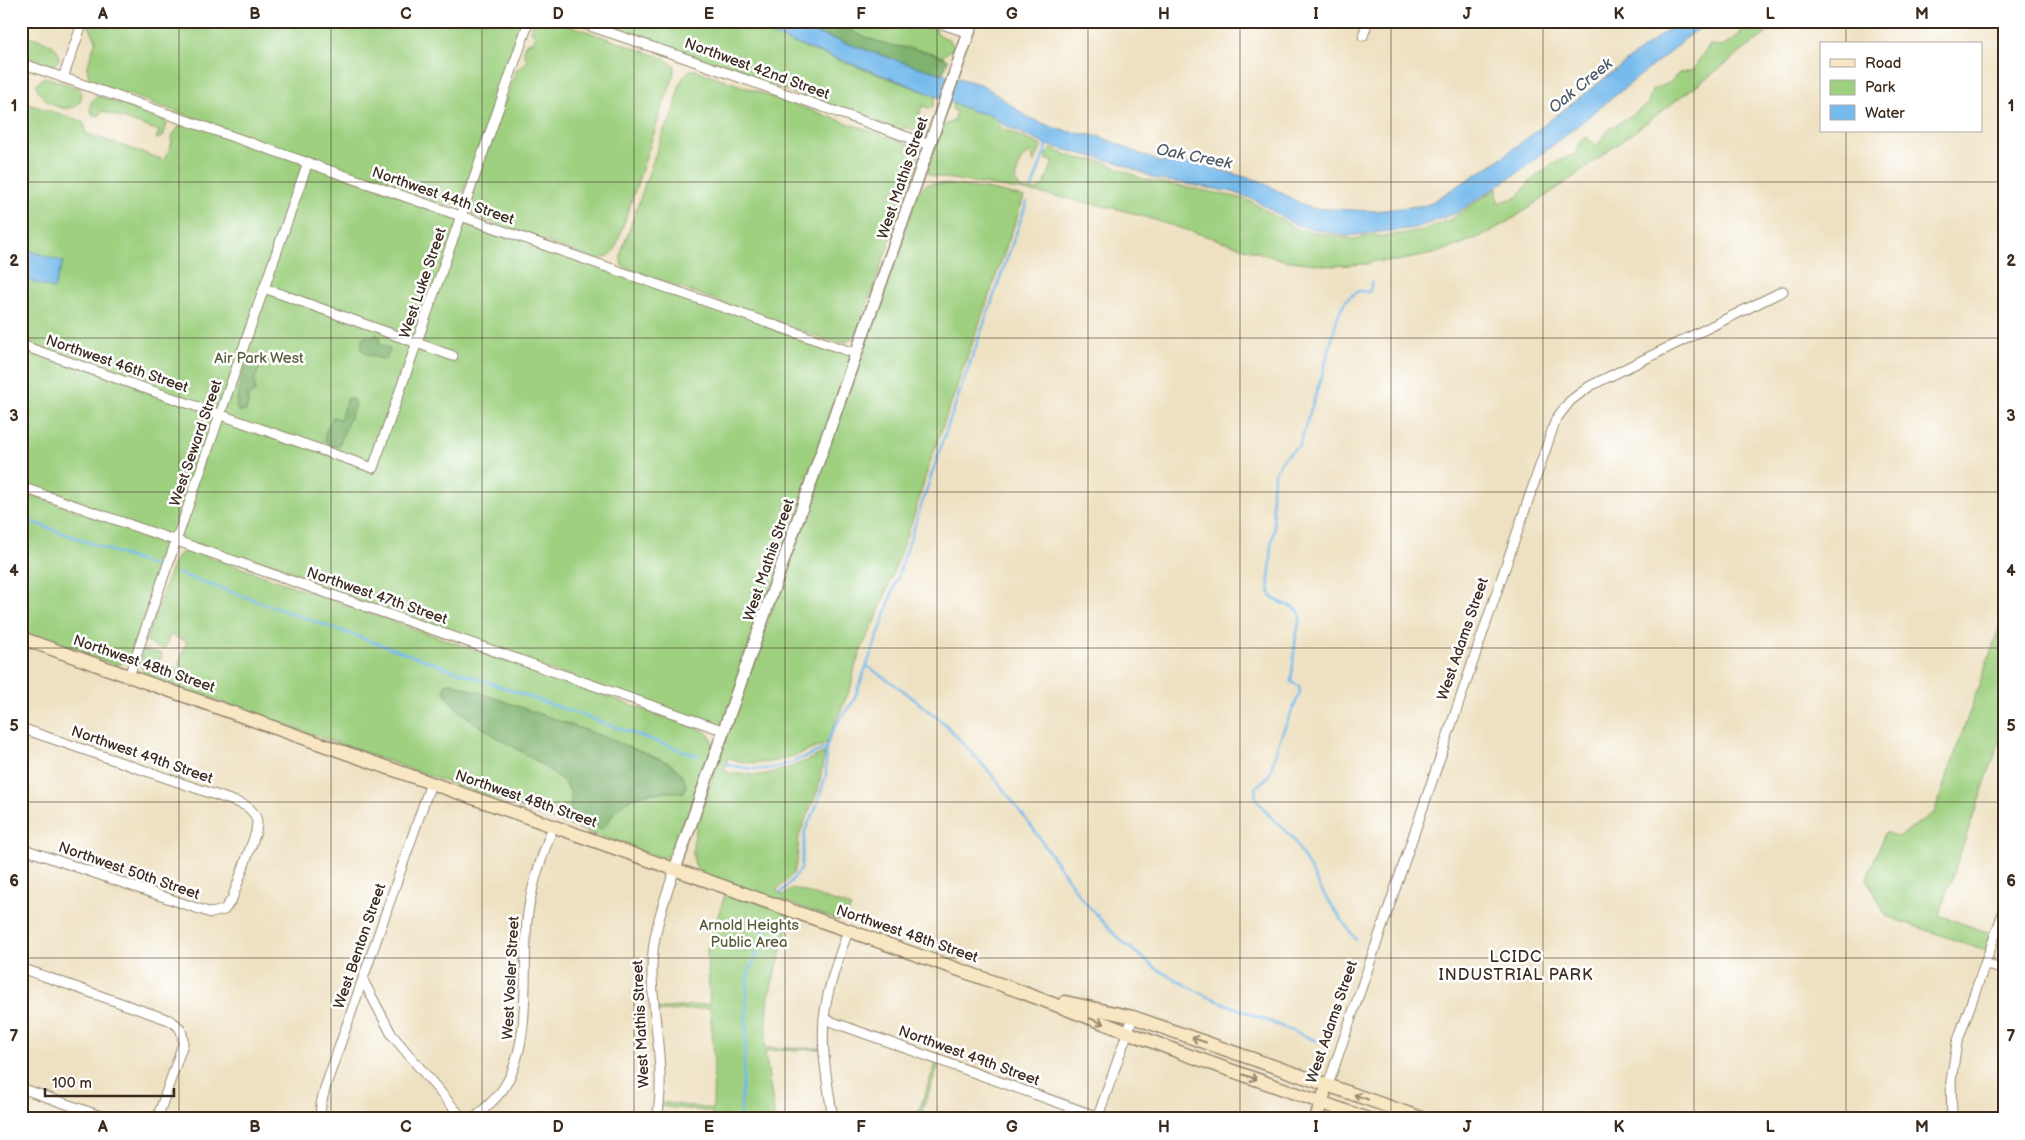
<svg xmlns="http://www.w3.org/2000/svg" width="2025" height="1140" font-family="'Balsamiq Sans',sans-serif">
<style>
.green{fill:#9ed080;stroke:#6c7d4f;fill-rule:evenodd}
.forest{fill:#7eb26e;stroke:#5c6e46}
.water{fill:#75baec;stroke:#587285}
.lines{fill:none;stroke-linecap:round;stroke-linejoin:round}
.stream{stroke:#75baec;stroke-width:2.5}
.minor-casing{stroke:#948670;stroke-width:11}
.tertiary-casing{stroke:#948670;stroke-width:14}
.secondary-casing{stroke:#948670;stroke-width:15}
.minor{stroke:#fff;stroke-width:9}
.tertiary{stroke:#fff;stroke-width:11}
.secondary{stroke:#f9e7c3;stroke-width:12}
.oneway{stroke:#9a8870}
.grid{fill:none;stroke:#3b2a1e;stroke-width:1;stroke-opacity:0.55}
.labels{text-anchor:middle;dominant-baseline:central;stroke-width:5;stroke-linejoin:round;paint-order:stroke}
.street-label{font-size:15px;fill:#3b2a1e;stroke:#fff}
.park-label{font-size:15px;fill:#595c3b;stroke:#fff}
.water-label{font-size:16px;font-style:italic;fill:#4f5c66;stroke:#fff}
.neighbourhood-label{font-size:16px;letter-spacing:1px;fill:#3b2a1e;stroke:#fff}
.neatline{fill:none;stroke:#3b2a1e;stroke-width:2}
.grid-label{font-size:16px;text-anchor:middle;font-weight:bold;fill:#3b2a1e}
</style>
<rect width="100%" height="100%" fill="#fff"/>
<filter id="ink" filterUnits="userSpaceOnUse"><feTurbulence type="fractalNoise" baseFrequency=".02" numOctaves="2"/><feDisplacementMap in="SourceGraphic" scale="10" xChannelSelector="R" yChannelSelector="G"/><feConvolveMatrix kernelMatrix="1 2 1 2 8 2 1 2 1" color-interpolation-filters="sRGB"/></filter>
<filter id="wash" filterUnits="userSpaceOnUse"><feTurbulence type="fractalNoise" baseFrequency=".0096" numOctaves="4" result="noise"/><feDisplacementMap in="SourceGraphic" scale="20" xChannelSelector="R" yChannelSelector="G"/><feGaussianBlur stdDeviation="1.12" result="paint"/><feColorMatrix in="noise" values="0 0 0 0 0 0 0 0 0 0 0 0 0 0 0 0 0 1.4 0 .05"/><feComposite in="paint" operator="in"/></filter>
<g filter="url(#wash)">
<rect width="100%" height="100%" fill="#eee1c1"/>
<g class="green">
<path d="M91,21H523L517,30L514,46L462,195L459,200L448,206L326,165L319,159L300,152L296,154L90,81L87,68L96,40L89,26Z"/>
<path d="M534,21H557L664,58L675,66C673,87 661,104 657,124L615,250C609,257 604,259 595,259L473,216L470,199L516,70L523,65L527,59L524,55V46L529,42L533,43L535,36L531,30Z"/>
<path d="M587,21H726L777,37L936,96L932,109L922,106L919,115L928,121L925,129L918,131L905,127L903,131Z"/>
<path d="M829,21H915L937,29L936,33L950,40L954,47L952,51H949L943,57C928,49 911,50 894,46C876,42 845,32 829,21Z"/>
<path d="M1761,21H1783L1576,175L1514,218L1482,236L1459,245L1433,254L1397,261H1374L1367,264L1331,266L1283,260L1122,210L1049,195L933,176L929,174L927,169L942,127L953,121L956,112L952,109L953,103C968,109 987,111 1000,122L999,127L1042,146L1034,163L1031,152L1020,161L1015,180L1021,189L1037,190L1044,184L1054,160H1046V154L1051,149L1077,158L1104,162L1143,179L1236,197L1252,202L1296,229L1353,239L1375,235L1383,237L1423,230L1451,219L1497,188L1498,203L1518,197C1531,176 1552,162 1575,154L1580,141L1587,137L1597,146L1608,130L1647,105L1652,90L1669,83L1679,73L1694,69L1698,61L1710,45L1724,46L1738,36L1746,24Z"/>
<path d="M21,34C35,39 61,41 59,60L51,67H47L21,57Z"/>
<path d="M691,70H696L913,146C916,148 918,149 918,152C920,162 912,185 903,190L894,189L892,194L900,199L902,207L857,333C846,347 839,343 824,339L623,267C618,257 623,247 627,236L665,127C682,111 672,79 691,70Z"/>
<path d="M45,77L79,88L82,93C80,122 39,105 36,84Z"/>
<path d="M97,96L161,117L167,124L163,137L156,139L159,131L102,111L99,116L93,115C88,108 90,101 97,96Z"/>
<path d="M28,104L82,121L85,126V133L164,160L172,143L171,140C173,130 181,128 184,120L857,354L725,731L21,487V110L24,111Z"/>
<path d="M934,183L986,189L1024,197L927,471L915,513L875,622L863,645L855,667L851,687L826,744C794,756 761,772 728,757L724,770L731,774C741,771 748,776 758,775C781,773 804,762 825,752L818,790L799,835L797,862L793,874L777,890L778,893L784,895L793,888L851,907L844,919L837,920L700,872C683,854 701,817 706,796L917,196C921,188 924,184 934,183Z"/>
<path d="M21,491L161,541L165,544L166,554L129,658L121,664L115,665L21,631Z"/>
<path d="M190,550L705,731L711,737L713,746L675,851L664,858L655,856L145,675L140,662L143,651L146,650L162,654L159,664L177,670L187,641L170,635L164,649L154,646L147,641V637L173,564L180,553ZM452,683L602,736L669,763L684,792C654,791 620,793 607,824L571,793L565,783L551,771L495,734Z"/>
<path d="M2004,614V728L1939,915L1995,935L1989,952L1886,916L1867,878L1885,832L1898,837L1934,813Z"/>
<path d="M727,888L795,912L787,932L769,994L765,1048H824V1049L765,1051L775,1119H711L712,1112L659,1106L660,1102L713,1109L714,1056L710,1008L655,1012V1009L710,1004L707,951Z"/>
<path d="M937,1060L940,1061L919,1119H916Z"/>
</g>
<g class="forest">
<path d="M780,21C791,21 822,19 831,22C851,31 874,42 896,46C914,49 932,51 948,60L943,74L911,65Z"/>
<path d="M376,334L380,337L379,344L389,348L390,352L385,360L368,355L361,349L362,339L367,336L371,338Z"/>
<path d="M258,354L263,360L255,378V393L247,396L249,401L246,411H238L236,406L242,374L246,367L250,365L253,357Z"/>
<path d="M347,398L354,400L355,405L338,447L331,446L325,441L326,430L333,417L340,419Z"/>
<path d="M452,683L602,736L669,763L679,771L684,779L686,785L684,792C661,791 637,791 619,807C612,814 609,823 601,829C593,826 579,823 573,817C568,810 572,803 571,795C570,785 559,777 552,772C526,751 453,718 444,690L446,684Z"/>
</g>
<g class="water">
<path d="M726,21H780L911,65L983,85L1029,118L1060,130L1101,137L1160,162L1197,164L1260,181L1309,208L1375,211L1427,205L1496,162L1679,21H1714L1690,34L1675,48L1519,172L1458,212L1416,228L1347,236L1295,225L1255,200L1233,192L1157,179L1119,163L1046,145L1002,124L992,115L972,111L904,83L777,37Z"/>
<path d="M21,248L63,262L54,289L21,278Z"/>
</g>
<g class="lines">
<g class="stream">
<path d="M1032,188L1048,142"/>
<path d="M21,518L156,567"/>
<path d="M177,573L698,756"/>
<path d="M867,666L904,691L946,725L994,777L1034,830L1082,899L1118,938L1155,968L1204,995L1317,1041"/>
<path d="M726,764C769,776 787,765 826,748"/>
<path d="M781,893L801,869L805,831L817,805L826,775V748L830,736L841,717L853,702L880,630L945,434L1027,202"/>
<path d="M1356,940L1322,891L1293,838L1266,812L1256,798L1255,788L1269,776L1279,741L1300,692L1299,686L1291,682L1296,635L1301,616L1298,610L1272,598C1266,583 1270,575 1271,560C1272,555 1270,549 1271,544C1272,539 1274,534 1274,529C1274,508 1268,488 1277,468C1282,458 1291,451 1299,446L1323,372L1338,316L1346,300L1358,291L1369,292L1371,287V282"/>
<path d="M740,1119L746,1039L747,980L749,972L762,944V936L769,921"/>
</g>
</g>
</g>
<g filter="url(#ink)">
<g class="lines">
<g class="minor-casing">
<g id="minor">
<path d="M575,21L685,58L930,145"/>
<path d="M933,21L969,33"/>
<path d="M1363,36L1368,21"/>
<path d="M21,63L857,354"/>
<path d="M63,78L83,21"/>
<path d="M264,288L453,356"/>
<path d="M21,345L373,468L529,21"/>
<path d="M21,487L725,731"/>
<path d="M129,676L308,162"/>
<path d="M21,728L242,804L249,808L255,815L257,821L256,832L232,899L224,910L211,913L21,848"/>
<path d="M1985,964L2004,970"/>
<path d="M21,968L169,1020C179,1025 184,1032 183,1044L157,1119"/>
<path d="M363,980L392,1035L463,1119"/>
<path d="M824,1019L1104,1119"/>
<path d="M1328,1085L1556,419L1570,401L1590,386L1783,291"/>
<path d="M21,1088L109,1119"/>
<path d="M320,1119L321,1104L326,1085L431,783"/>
<path d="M474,1119C484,1109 495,1100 503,1089C533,1043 522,975 527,921C530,888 542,857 553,826"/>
<path d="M657,1119C666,1070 653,1022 652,974C651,937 663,904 675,869"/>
<path d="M833,1119C828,1086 821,1053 824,1019C827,988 838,960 848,931"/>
<path d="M1097,1119L1133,1017"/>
<path d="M1952,1119L1951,1081L1957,1043L2004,910"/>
</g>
</g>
<g class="tertiary-casing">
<path id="tertiary" d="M675,869L973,21"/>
</g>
<g class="secondary-casing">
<g id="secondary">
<path d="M21,638L1019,991L1182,1053L1368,1119"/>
<path d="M1065,1002L1133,1017L1424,1119"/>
<path d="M1316,1119L1324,1094"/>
</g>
</g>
<use href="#minor" class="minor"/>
<use href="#tertiary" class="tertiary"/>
<use href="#secondary" class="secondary"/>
</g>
<defs><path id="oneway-shaft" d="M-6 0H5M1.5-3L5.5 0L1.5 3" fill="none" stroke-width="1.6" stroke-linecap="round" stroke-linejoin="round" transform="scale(1.25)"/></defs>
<g class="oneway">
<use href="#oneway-shaft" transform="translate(1097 1021) rotate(21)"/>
<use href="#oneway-shaft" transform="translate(1199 1040) rotate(-161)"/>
<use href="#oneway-shaft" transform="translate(1250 1077) rotate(19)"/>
<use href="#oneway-shaft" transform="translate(1361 1097) rotate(-161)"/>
</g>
</g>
<path class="grid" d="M179,21V1119M331,21V1119M482,21V1119M634,21V1119M785,21V1119M937,21V1119M1088,21V1119M1240,21V1119M1391,21V1119M1543,21V1119M1694,21V1119M1846,21V44M1846,131V1119M21,182H2004M21,338H2004M21,492H2004M21,648H2004M21,802H2004M21,958H2004"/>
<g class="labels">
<g class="street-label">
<text transform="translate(757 69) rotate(20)">Northwest 42nd Street</text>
<text transform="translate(903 178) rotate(-71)">West Mathis Street</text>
<text transform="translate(443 196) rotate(19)">Northwest 44th Street</text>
<text transform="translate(423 283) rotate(-71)">West Luke Street</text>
<text transform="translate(117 364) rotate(19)">Northwest 46th Street</text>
<text transform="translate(196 443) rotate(-71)">West Seward Street</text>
<text transform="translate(769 560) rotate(-71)">West Mathis Street</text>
<text transform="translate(377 596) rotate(19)">Northwest 47th Street</text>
<text transform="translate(1463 639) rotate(-71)">West Adams Street</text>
<text transform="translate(144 664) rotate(19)">Northwest 48th Street</text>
<text transform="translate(142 755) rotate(19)">Northwest 49th Street</text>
<text transform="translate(526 799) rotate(19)">Northwest 48th Street</text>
<text transform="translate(129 871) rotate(19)">Northwest 50th Street</text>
<text transform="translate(907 934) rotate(19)">Northwest 48th Street</text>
<text transform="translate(360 946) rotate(-71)">West Benton Street</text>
<text transform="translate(511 978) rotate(-87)">West Vosler Street</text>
<text transform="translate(1332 1022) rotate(-71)">West Adams Street</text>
<text transform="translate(641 1024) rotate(-93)">West Mathis Street</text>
<text transform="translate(969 1056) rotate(20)">Northwest 49th Street</text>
</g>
<g class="park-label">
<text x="259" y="358">Air Park West</text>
<text x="749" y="925">Arnold Heights<tspan x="749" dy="17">Public Area</tspan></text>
</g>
<g class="water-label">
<text transform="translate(1581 86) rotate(-39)">Oak Creek</text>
<text transform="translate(1194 157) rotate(11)">Oak Creek</text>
</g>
<g class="neighbourhood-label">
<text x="1516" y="957">LCIDC<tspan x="1516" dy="18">INDUSTRIAL PARK</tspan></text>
</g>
</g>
<rect width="2025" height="1140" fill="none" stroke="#fff" stroke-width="55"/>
<rect x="1820" y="42" width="162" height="90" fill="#ffffff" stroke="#b1aaa5"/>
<rect x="1830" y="59" width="25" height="8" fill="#f9e7c3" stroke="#b1aaa5"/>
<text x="1865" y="68" font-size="15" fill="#3b2a1e">Road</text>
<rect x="1830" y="80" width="25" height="15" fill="#9ed080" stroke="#b1aaa5"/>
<text x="1865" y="92" font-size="15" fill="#3b2a1e">Park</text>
<rect x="1830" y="105" width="25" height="15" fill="#75baec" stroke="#b1aaa5"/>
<text x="1865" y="118" font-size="15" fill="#3b2a1e">Water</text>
<path d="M45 1088v8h129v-8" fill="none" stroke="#3b2a1e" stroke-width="2.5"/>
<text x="52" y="1088" font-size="15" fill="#3b2a1e" stroke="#ffffff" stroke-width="4" paint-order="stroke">100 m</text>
<rect x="28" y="28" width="1970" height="1084" class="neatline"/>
<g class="grid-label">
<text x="103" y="19">A</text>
<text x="255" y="19">B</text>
<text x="406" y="19">C</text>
<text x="558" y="19">D</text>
<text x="709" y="19">E</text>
<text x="861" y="19">F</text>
<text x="1012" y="19">G</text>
<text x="1164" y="19">H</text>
<text x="1316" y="19">I</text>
<text x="1467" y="19">J</text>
<text x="1619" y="19">K</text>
<text x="1770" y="19">L</text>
<text x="1922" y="19">M</text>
<text x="14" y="111">1</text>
<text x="2011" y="111">1</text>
<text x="14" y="266">2</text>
<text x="2011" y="266">2</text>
<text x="14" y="421">3</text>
<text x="2011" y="421">3</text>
<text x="14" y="576">4</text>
<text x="2011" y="576">4</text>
<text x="14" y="731">5</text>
<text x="2011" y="731">5</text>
<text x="14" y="886">6</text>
<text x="2011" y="886">6</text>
<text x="14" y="1041">7</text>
<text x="2011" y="1041">7</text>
<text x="103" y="1132">A</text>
<text x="255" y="1132">B</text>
<text x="406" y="1132">C</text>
<text x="558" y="1132">D</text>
<text x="709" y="1132">E</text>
<text x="861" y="1132">F</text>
<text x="1012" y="1132">G</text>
<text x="1164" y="1132">H</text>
<text x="1316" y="1132">I</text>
<text x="1467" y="1132">J</text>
<text x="1619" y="1132">K</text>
<text x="1770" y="1132">L</text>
<text x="1922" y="1132">M</text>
</g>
</svg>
